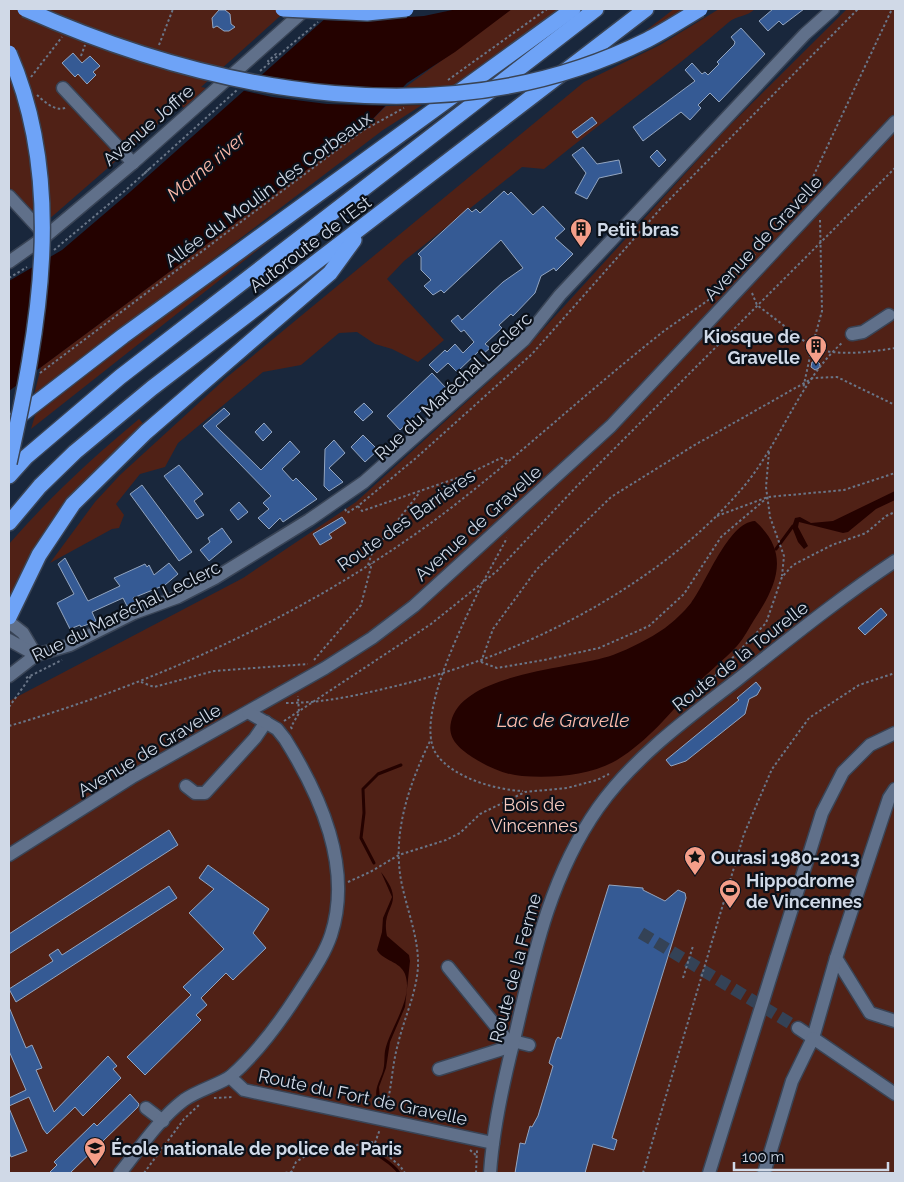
<svg xmlns="http://www.w3.org/2000/svg" width="904" height="1182" font-family="Raleway,sans-serif">
<style>
.green{fill:#502116}
.water{fill:#240200}
.pier{fill:#19273c}
.lines{fill:none;stroke-linecap:round;stroke-linejoin:round}
.stream{stroke:#240200;stroke-width:3}
.building{fill:#355a94;stroke:#93a5c0}
.minor-tunnel{stroke:#344256;stroke-width:12;stroke-dasharray:12 6;stroke-linecap:butt}
.minor-casing{stroke:#394456;stroke-width:15}
.highway-casing{stroke:#394456;stroke-width:18}
.path{stroke:#6a7688;stroke-width:2;stroke-dasharray:2.5 2.5;stroke-linecap:butt}
.minor{stroke:#60708a;stroke-width:12}
.highway{stroke:#6ea3f7;stroke-width:15}
.highway-bridge-casing{stroke:#394456;stroke-width:18;stroke-linecap:butt}
.highway-bridge{stroke:#6ea3f7;stroke-width:15}
.labels{text-anchor:middle;dominant-baseline:central;stroke-width:4.5;stroke-linejoin:round;paint-order:stroke}
.street-label{font-size:18px;fill:#d0d9e7;stroke:#0a1019}
.poi-label{font-size:18px;font-weight:bold;fill:#d0d9e7;stroke:#0a1019;text-anchor:start}
.park-label{font-size:18px;fill:#f6c9be;stroke:#0a1019}
.water-label{font-size:19px;font-style:italic;fill:#fcbaaa;stroke:#0a1019}
</style>
<rect width="100%" height="100%" fill="#19273c"/>
<g class="green">
<path d="M9,9H288L201,87L206,88L184,108L180,105L47,221H40L9,187Z"/>
<path d="M511,9H564L461,85L403,89Z"/>
<path d="M674,9H686L640,35Z"/>
<path d="M719,9H755C747,17 737,15 729,22C669,74 605,119 544,169L522,167L404,261L387,279L444,340L418,362L392,349L375,344L357,332L339,333L301,365L263,372L178,443L165,467L140,474L116,504L124,515L119,528L112,529L50,563L95,502L120,475L226,378L584,82L660,45Z"/>
<path d="M847,9H895V1173H9V701L243,578L356,502L525,349L725,130Z"/>
<path d="M422,105L383,130L34,395L41,367L367,125L386,106Z"/>
<path d="M316,198V204L31,429L36,412Z"/>
<path d="M139,419L145,426L86,486L9,603V544C49,498 92,458 139,419Z"/>
</g>
<g class="water">
<path d="M336,9H512L455,52L407,83L367,125L9,391V281L62,250L130,192Z"/>
<path d="M895,491V500L876,509L848,532L843,533L799,522L798,527L808,546L804,549L798,542L792,527L795,518L800,517L811,523L833,521Z"/>
<path d="M755,521C791,553 777,585 754,620C749,628 744,638 737,646C724,660 708,672 695,686C671,712 648,741 617,760C590,776 553,778 522,776C505,775 486,766 472,757C460,749 447,739 451,722C462,672 574,669 613,655C631,648 649,639 665,628C674,621 684,612 691,603C706,584 728,522 755,521Z"/>
<path d="M381,872C408,907 380,903 387,936L409,955L410,961L405,1007L390,1042L386,1068L379,1087L380,1100H377C374,1088 380,1081 383,1071C385,1064 384,1058 385,1051C390,1027 414,999 405,974C400,961 383,961 377,950L382,932L383,918L392,897Z"/>
</g>
<g class="pier">
<path d="M333,9H457L424,16L351,21L320,20Z"/>
<path d="M259,75L335,86L405,89L389,106L327,104L272,97L241,90Z"/>
</g>
<g class="lines">
<g class="stream">
<path d="M776,549L793,526"/>
<path d="M374,863L361,838L364,813L363,789L378,774L401,765"/>
<path d="M370,1148C379,1158 392,1162 399,1173"/>
</g>
</g>
<g class="building">
<path d="M773,9H804L783,25L779,21L768,31L759,21Z"/>
<path d="M219,10H225L230,14L231,24L235,27L229,31H224L217,26L213,28L212,18Z"/>
<path d="M741,28L765,54L719,102L710,93L698,105L701,108L690,120L681,112L643,141L633,127L695,81L685,70L692,63L702,74L705,72L708,75L719,64L717,62L734,45L735,42L731,37Z"/>
<path d="M73,53L82,63L90,56L100,66L93,72L96,75L87,84L78,74L75,77L62,63Z"/>
<path d="M592,117L597,123L577,138L572,132Z"/>
<path d="M583,147L597,164L619,160L622,173L599,178L587,199L575,193L586,173L572,155Z"/>
<path d="M657,150L666,160L659,167L650,157Z"/>
<path d="M504,191L508,195L511,192L533,215L543,206L565,229L555,238L573,254L556,271L554,268L541,276L535,293L513,316L511,314L499,325L502,328L485,344L490,348L483,354L480,350L457,372L448,363L437,373L429,365L445,350L447,352L455,344L463,353L474,342L464,330L461,332L451,321L458,315L462,320L503,282L523,268L501,240L444,293L441,290L433,295L424,286L431,280L421,270V257L418,254L468,208L472,212L476,209L480,213Z"/>
<path d="M817,361L820,364L819,368L815,370L811,367L812,362Z"/>
<path d="M432,373L446,388L400,430L387,416Z"/>
<path d="M364,403L373,412L363,421L354,412Z"/>
<path d="M224,408L230,414L216,426L261,470L290,441L300,452L282,469L293,481L296,478L317,499L283,522L280,518L269,529L258,518L269,509L263,503L271,496L203,426Z"/>
<path d="M264,423L272,432L263,441L255,432Z"/>
<path d="M363,435L378,450L365,462L351,447Z"/>
<path d="M334,440L345,453L329,468L343,482L329,491L324,486L325,449Z"/>
<path d="M179,465L203,494L194,501L204,515L197,519L164,476Z"/>
<path d="M142,485L192,552L179,561L130,494Z"/>
<path d="M239,502L248,512L238,520L230,510Z"/>
<path d="M342,517L346,523L329,534L332,538L320,545L313,534Z"/>
<path d="M222,528L232,542L209,561L200,550L210,542L208,538Z"/>
<path d="M65,558L88,601L120,586L114,578L145,564L147,567L149,565L154,575L169,563L178,574L165,585L133,598L135,602L127,606L123,598L92,612L96,621L81,627L80,625L70,629L57,603L74,594L58,564Z"/>
<path d="M881,608L887,615L865,635L858,628Z"/>
<path d="M756,682L761,688L757,695L749,699L745,714L686,761L671,766L666,760L739,700L737,698Z"/>
<path d="M169,830L178,845L9,954V934Z"/>
<path d="M208,865L269,909L253,933L266,948L233,980L226,973L201,998L207,1005L196,1015L201,1020L145,1075L127,1057L191,995L183,987L224,949L189,913L214,889L199,878Z"/>
<path d="M609,885L643,888V890L665,901L678,890L685,893L686,898L612,1138L617,1140L614,1150L593,1144L585,1173H515L520,1143L525,1144L530,1126L532,1127L538,1116L553,1066L549,1063L556,1040L558,1037L561,1039Z"/>
<path d="M169,886L177,898L16,1002L9,989L53,961L49,955L58,949L62,955Z"/>
<path d="M9,1007L26,1048L32,1045L42,1068L36,1070L54,1112L108,1056L117,1066L113,1069L121,1078L83,1116L75,1107L47,1134L43,1129L29,1097L9,1106V1098L26,1090L9,1051Z"/>
<path d="M130,1094L139,1104L138,1107L70,1173H49L57,1165L54,1162L94,1123L97,1126Z"/>
<path d="M9,1108L27,1151L11,1157L9,1151Z"/>
</g>
<g class="lines">
<path class="minor-tunnel" d="M641,933L798,1028"/>
<g class="minor-casing">
<g id="minor">
<path d="M63,88L133,163"/>
<path d="M9,196L46,236"/>
<path d="M9,262L46,236L133,163L306,9"/>
<path d="M852,334L863,332L889,315"/>
<path d="M9,622L23,633L36,655"/>
<path d="M9,640L36,655"/>
<path d="M9,676L36,655L70,645L134,613L178,597L215,578L309,520L364,482L524,340L560,295L805,34L833,9"/>
<path d="M186,786L195,793H205L255,738L266,722"/>
<path d="M895,789L889,798L836,958L870,1013L895,1021"/>
<path d="M9,855L134,776L325,668L372,638L414,606L611,426L895,122"/>
<path d="M798,1028L813,1038L836,958"/>
<path d="M513,1041L529,1045"/>
<path d="M439,1069L512,1046L448,967"/>
<path d="M230,1077L244,1090L493,1143"/>
<path d="M146,1108L163,1121"/>
<path d="M120,1173C140,1148 159,1119 184,1100C198,1090 221,1084 231,1076C257,1053 280,1022 298,994C310,975 324,956 331,935C353,867 320,795 285,739L277,729L248,712"/>
<path d="M490,1173C493,1128 503,1083 514,1040C533,958 549,878 598,808C634,757 688,718 737,680C789,639 841,597 895,561"/>
<path d="M709,1173L822,813L843,772L870,745L895,733"/>
<path d="M764,1173L792,1081L813,1038L895,1094"/>
</g>
</g>
<g class="highway-casing">
<g id="highway">
<path d="M9,424L123,336L573,9"/>
<path d="M9,476L26,457L120,377L596,9"/>
<path d="M9,523L40,486L75,452L152,388L646,9"/>
<path d="M9,617L39,555L73,504L146,432L330,273L354,240"/>
</g>
</g>
<g class="path">
<path d="M159,45L173,9"/>
<path d="M81,56L85,45"/>
<path d="M269,62L268,61L276,54L277,55"/>
<path d="M260,71L318,22"/>
<path d="M31,77L62,37"/>
<path d="M448,80L547,9"/>
<path d="M37,95C45,102 56,113 67,107"/>
<path d="M144,174L150,168"/>
<path d="M815,190L812,185V179L892,9"/>
<path d="M820,220L822,311L812,347C836,357 871,352 895,348"/>
<path d="M54,250L127,189L237,90"/>
<path d="M9,278L27,267"/>
<path d="M733,278L757,252"/>
<path d="M752,293L757,305L812,347L803,389"/>
<path d="M40,373L362,131L404,108"/>
<path d="M769,452L766,487L770,517L784,556L782,576"/>
<path d="M358,506L362,511L466,475L501,458L509,462"/>
<path d="M345,509L347,513L358,506L416,458L532,354L662,207L858,9"/>
<path d="M717,516L768,497L844,490L895,473"/>
<path d="M368,565L372,553L420,492"/>
<path d="M483,582L507,538"/>
<path d="M481,586C465,620 412,721 437,755C454,778 496,790 523,791"/>
<path d="M314,660L361,605L372,563"/>
<path d="M481,662L493,629L537,569L611,497L693,446L813,378L837,377L895,405"/>
<path d="M481,662L497,668L544,660L599,648L649,626L684,594L721,537L768,497"/>
<path d="M26,678L62,660"/>
<path d="M141,682L154,687L214,671L308,664"/>
<path d="M694,698L766,623L782,577L793,565L832,545L866,533L886,516L895,512"/>
<path d="M286,703C319,703 350,697 383,689C513,660 658,589 745,485C782,440 799,381 843,342"/>
<path d="M9,707L31,676"/>
<path d="M284,721L431,624L497,571L577,486L895,168"/>
<path d="M9,726C162,681 315,610 443,514C519,456 589,390 664,331C682,318 701,306 719,292"/>
<path d="M292,729L291,727L299,713L298,696"/>
<path d="M348,882L370,872L399,855L446,840L460,833L480,814L525,792L567,788L597,780L609,774"/>
<path d="M683,978L693,946"/>
<path d="M214,1098L234,1097"/>
<path d="M386,1108C392,1087 392,1065 398,1044C404,1018 416,995 418,967C419,939 408,913 402,885C391,835 409,784 431,739"/>
<path d="M375,1143L380,1129"/>
<path d="M470,1150L477,1156"/>
<path d="M144,1173L184,1119L199,1105"/>
<path d="M285,1173L291,1172"/>
<path d="M291,1173L296,1162L307,1155L372,1142L400,1166L405,1173"/>
<path d="M476,1173L477,1150"/>
<path d="M643,1173L744,834L772,769L809,718L859,685L895,673"/>
</g>
<use href="#minor" class="minor"/>
<use href="#highway" class="highway"/>
<g class="highway-bridge-casing">
<g id="highway-bridge">
<path d="M25,9C218,95 450,138 647,40C665,31 683,19 700,9"/>
<path d="M283,9L367,13L406,9"/>
<path d="M9,53C66,184 39,329 9,463"/>
</g>
</g>
<use href="#highway-bridge" class="highway-bridge"/>
</g>
<defs>
<g id="building-pin" transform="scale(1.125)"><path d="M0 17L-7.5 6A9.5 9.5 0 1 1 7.5 6Z" fill="#f49e89" stroke="#0a1019"/><path d="M-4-6H4V6H1V3H-1V6H-4ZM-2.5-4.3h1.7v1.8h-1.7ZM.8-4.3h1.7v1.8H.8ZM-2.5-1h1.7V.8h-1.7ZM.8-1h1.7V.8H.8Z" fill="#111"/></g>
<g id="sight-pin" transform="scale(1.125)"><path d="M0 17L-7.5 6A9.5 9.5 0 1 1 7.5 6Z" fill="#f49e89" stroke="#0a1019"/><path d="M0-6L1.8-2.2L6-1.7L2.9 1.2L3.7 5.4L0 3.3L-3.7 5.4L-2.9 1.2L-6-1.7L-1.8-2.2Z" fill="#111"/></g>
<g id="stadium-pin" transform="scale(1.125)"><path d="M0 17L-7.5 6A9.5 9.5 0 1 1 7.5 6Z" fill="#f49e89" stroke="#0a1019"/><path d="M0-5a6.5 5 0 1 0 0 10a6.5 5 0 1 0 0-10ZM-3.5-1.8h7v3.6h-7Z" fill="#111"/></g>
<g id="university-pin" transform="scale(1.125)"><path d="M0 17L-7.5 6A9.5 9.5 0 1 1 7.5 6Z" fill="#f49e89" stroke="#0a1019"/><path d="M0-5L7-2L0 1L-7-2ZM-4 1L0 2.5L4 1V4Q0 6-4 4Z" fill="#111"/></g>
</defs>
<g fill-rule="evenodd">
<use href="#building-pin" x="581" y="229"/>
<use href="#building-pin" x="816" y="346"/>
<use href="#sight-pin" x="695" y="857"/>
<use href="#stadium-pin" x="730" y="890"/>
<use href="#university-pin" x="95" y="1148"/>
</g>
<g class="labels">
<g class="street-label">
<text transform="translate(148 125) rotate(-41)">Avenue Joffre</text>
<text transform="translate(268 189) rotate(-36)">Allée du Moulin des Corbeaux</text>
<text transform="translate(763 238) rotate(-47)">Avenue de Gravelle</text>
<text transform="translate(310 244) rotate(-37)">Autoroute de l’Est</text>
<text transform="translate(453 386) rotate(-43)">Rue du Maréchal Leclerc</text>
<text transform="translate(406 520) rotate(-35)">Route des Barrières</text>
<text transform="translate(478 523) rotate(-42)">Avenue de Gravelle</text>
<text transform="translate(126 611) rotate(-26)">Rue du Maréchal Leclerc</text>
<text transform="translate(740 656) rotate(-38)">Route de la Tourelle</text>
<text transform="translate(149 750) rotate(-31)">Avenue de Gravelle</text>
<text transform="translate(515 968) rotate(-75)">Route de la Ferme</text>
<text transform="translate(363 1097) rotate(12)">Route du Fort de Gravelle</text>
</g>
<g class="poi-label">
<text x="597" y="229">Petit bras</text>
<text x="800" y="336" text-anchor="end">Kiosque de<tspan x="800" dy="21">Gravelle</tspan></text>
<text x="711" y="857">Ourasi 1980-2013</text>
<text x="746" y="880">Hippodrome<tspan x="746" dy="21">de Vincennes</tspan></text>
<text x="111" y="1148">École nationale de police de Paris</text>
</g>
<g class="park-label">
<text x="534" y="804">Bois de<tspan x="534" dy="21">Vincennes</tspan></text>
</g>
<g class="water-label">
<text transform="translate(206 166) rotate(-40)">Marne river</text>
<text x="563" y="720">Lac de Gravelle</text>
</g>
</g>
<rect width="904" height="1182" fill="none" stroke="#d0d9e7" stroke-width="20"/>
<path d="M734 1162v8h154v-8" fill="none" stroke="#d0d9e7" stroke-width="2.5"/>
<text x="742" y="1162" font-size="15" fill="#d0d9e7" stroke="#0a1019" stroke-width="4" paint-order="stroke">100 m</text>
</svg>
